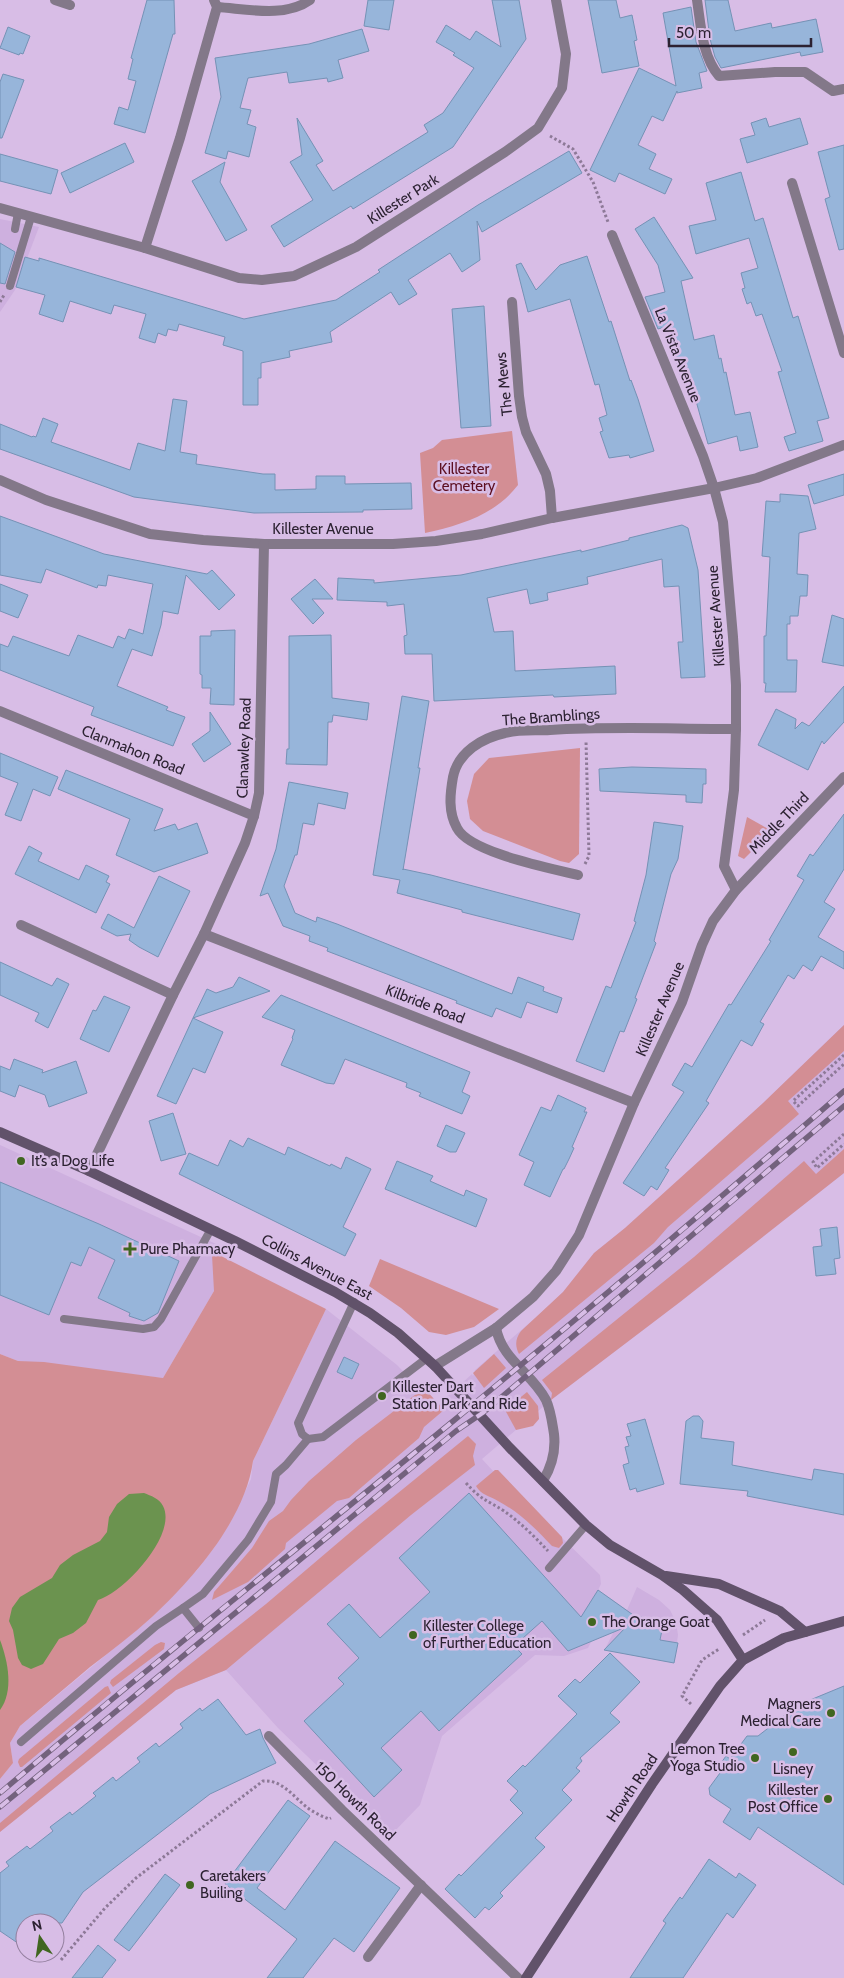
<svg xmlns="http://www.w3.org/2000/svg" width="844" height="1978" font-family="Cabin,sans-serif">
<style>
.built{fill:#ceb0df}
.green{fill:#d38e94}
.water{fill:#6b934f}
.building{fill:#97b5da;stroke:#7592b5}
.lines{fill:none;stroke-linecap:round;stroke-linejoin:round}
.path{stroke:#8d7997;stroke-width:3;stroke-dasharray:2.5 2.5;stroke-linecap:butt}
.service{stroke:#837889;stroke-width:8}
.pedestrian{stroke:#837889;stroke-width:10}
.minor{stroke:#837889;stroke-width:10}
.tertiary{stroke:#837889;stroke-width:10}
.secondary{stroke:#61526a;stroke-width:10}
.rail-casing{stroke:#73627d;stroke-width:5.5}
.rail{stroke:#d8bde6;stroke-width:4;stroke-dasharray:11;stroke-linecap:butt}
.poi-dot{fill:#406620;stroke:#d8bde6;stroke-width:2}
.labels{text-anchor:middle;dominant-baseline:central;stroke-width:5;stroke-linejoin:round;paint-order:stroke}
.street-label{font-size:15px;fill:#2c2232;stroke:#d8bde6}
.park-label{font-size:15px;fill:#5c0f21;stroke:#d8bde6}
.poi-label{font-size:15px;fill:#2c2232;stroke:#d8bde6;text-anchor:start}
</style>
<rect width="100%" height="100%" fill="#d8bde6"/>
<g class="built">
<path d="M0,219L39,227L15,290L0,312Z"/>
<path d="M844,1025V1173L680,1302L551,1400L482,1459L493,1471L498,1470L552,1528L600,1575L601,1584L598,1590L627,1610L637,1587L659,1600L670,1610L676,1622L678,1635L674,1663L614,1652L606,1647L613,1633L604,1628L592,1640L588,1648L564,1656L535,1655L442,1736L420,1805L390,1836L278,1728L226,1670L176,1690L0,1832V1779L13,1763L10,1743L20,1726L152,1617L197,1570L214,1548L232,1519L251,1479L253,1461L326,1309L397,1365L421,1390L424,1388L439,1404L472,1374L473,1376L475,1370L541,1313L563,1292L594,1253L625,1228L762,1104Z"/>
<path d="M0,1145L216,1244L214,1291L163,1378L18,1361L0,1354Z"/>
</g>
<g class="green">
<path d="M512,431L518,485C495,515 461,525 425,533L420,453L433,448L442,440Z"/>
<path d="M580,748L579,854L569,863L560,861L483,831L470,819L467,801L474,774L489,758Z"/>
<path d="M747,817L772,831L744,859L738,856Z"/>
<path d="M844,1025V1051L788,1101L799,1114L668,1227L654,1243L519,1354C515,1346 515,1339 521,1331L563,1292L594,1253L625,1228L762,1104Z"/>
<path d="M844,1149V1173L680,1302L551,1400L552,1393L542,1380L694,1257L804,1161L816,1174Z"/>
<path d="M212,1255H219L326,1309L253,1461C245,1519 194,1578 152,1617C132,1635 111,1651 90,1667C67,1687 43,1706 20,1726L10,1743L13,1763L0,1779V1354L18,1361L44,1362L163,1378L214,1291Z"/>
<path d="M380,1259L499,1309L474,1327L446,1335L429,1332L401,1308L369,1286Z"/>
<path d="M494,1354L506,1368L484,1388L473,1373Z"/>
<path d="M424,1388L444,1410L424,1427L419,1438L349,1498L337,1501L286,1543L285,1549L248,1582L212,1600L214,1592L252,1548L269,1521L283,1511L291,1500L309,1481L356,1440Z"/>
<path d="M527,1392L538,1406L539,1419L533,1426L516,1430L505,1410Z"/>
<path d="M468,1436L476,1444L473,1456L475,1465L411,1515L226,1670L176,1690L0,1832V1823L179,1673L266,1604L360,1524Z"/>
<path d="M495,1470H498L562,1537L563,1543L559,1548L552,1546C536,1529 519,1512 498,1501C490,1496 481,1495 476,1486Z"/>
<path d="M161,1642L165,1643L164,1649L113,1687L110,1683L111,1680L155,1645Z"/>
<path d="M108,1686L111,1693L22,1767H20L18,1762L19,1759L105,1687Z"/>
</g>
<g class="water">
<path d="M144,1493C151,1496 159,1498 163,1506C178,1535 123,1593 98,1600L86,1623L73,1633L59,1639L43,1664L31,1669L22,1665L18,1658L13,1630L9,1621L12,1608L20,1597L52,1578L60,1565L73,1555L100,1541L107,1532L109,1517L117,1504L129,1494Z"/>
<path d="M0,1640C8,1661 14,1691 0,1710Z"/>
</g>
<g class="building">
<path d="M147,0H174L175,34H173L145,133L114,124L119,107L128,110L136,81L128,79L133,59L131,58Z"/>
<path d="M368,0H394L389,30L364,26Z"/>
<path d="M492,0H519L526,39L453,147L353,209L351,206L284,247L271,226L313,200L290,162L302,155L297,118L323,161L316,165L333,191L428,132L424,125L443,113L474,68L453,55L455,53L436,42L446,25L470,40L476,31L501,47Z"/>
<path d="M588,0H616L620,18L632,15L637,40L634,41L639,66L602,73Z"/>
<path d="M705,0H728L735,31L771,23L772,28L816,19L823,52L801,56L800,52L721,68L715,57L710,39Z"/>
<path d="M691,7L696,42L707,71L699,73L702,88L677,93V91L663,121L652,116L638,145L656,154L649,169L672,179L665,194L619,173L615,182L590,170L639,68L676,86L663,13Z"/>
<path d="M8,27L30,36L23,54L20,53L19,55L0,48Z"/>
<path d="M362,29L369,51L338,60L343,78L328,82L327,78L289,83L287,72L248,78L240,108L251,110L247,124L256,127L249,157L228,151L226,159L205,153L221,97L215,58L309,44Z"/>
<path d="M3,74L24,80L2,138H0V82Z"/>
<path d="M766,118L769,127L800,118L808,144L747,163L740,139L755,135L751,123Z"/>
<path d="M125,143L134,162L70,193L61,173Z"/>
<path d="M844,145V249L839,250L825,199L830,197L818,152Z"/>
<path d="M569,151L582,173L482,232L477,221L480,260L462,272L450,253L408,280L417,294L399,305L391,292L330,332L332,342L289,351L290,357L261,363V378H258V405H243V351L223,345L225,337L179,324L177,331L168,329L166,336L158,333L155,343L139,338L146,314L114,305L111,314L70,301L63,322L39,314L45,295L16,287L25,257L39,261V258L244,319L336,300L380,272L378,270L478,205Z"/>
<path d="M0,154L58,170L51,194L0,181Z"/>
<path d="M225,162L220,182L247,230L226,241L192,181Z"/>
<path d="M741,172L755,221L763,218L793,318L798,316L829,418L817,421L823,441L789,451L784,437L796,433L778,372L782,371L762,314L756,316L751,302L747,304L742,289L745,288L741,273L758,268L749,238L696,254L689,226L716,220L706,183Z"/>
<path d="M654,217L693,278L681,281L694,340L714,335L719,359L721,358L724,373L726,372L735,415L750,412L758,447L740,451L737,436L708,444L688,372L679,374L668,326L658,329L645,297L665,292L658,265L635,229Z"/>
<path d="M0,243L15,252L5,284L0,283Z"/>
<path d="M587,256L609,322L611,321L630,381L631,380L638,399L654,451L630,458L629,455L609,458L600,432L603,431L599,418L607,415L599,384L595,385L570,299L528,312L516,265L521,263L536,290L560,265Z"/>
<path d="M484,306L491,426L461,428L452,309Z"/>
<path d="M173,399L187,401L180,452L197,455L196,464L263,474H275V490L316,489V476H345V484L411,483L412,509L363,510V512L254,513L134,497L0,449V424L32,437L33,436L36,437L43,418L58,424L51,442L130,470L138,443L165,451Z"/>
<path d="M844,474V495L814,504L808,485Z"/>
<path d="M780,494L808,496L816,529L799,533L797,574L808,575L807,596H800L798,616H790V624H787V660H797L796,692H765L766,683H764V636H766L770,557L762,556L766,501L780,502Z"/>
<path d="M0,516L104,554L207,574L212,570L235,595L219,610L186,575L178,614L163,611L161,625L152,656L132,649L117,686L168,707L166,710L185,717L173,746L91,715L94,707L0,670V644L8,647L13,636L69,656L78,635L113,648L118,636L125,639L129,629L143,634L153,584L108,575L106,586L98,585L97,588L46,569L41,583L0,575Z"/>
<path d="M682,525L688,528L698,570L705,677L681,678L678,642H683L679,586L664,587L662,559L587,577L588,584L547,593L548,600L530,604L527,589L487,598L494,632L513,631L515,671L615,666L616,694L554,697L553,695L434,701L432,654H405L404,636L407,635L404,604L387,606V602L337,600L338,578L374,580V583L461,575L581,550V552L629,540V538Z"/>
<path d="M315,579L333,599H312L324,613L313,624L291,599Z"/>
<path d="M0,584L28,595L18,618L0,611Z"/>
<path d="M832,615L844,619V666L822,662Z"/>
<path d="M235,630L234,705L210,704L211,688H202V675L200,674V636H211V631Z"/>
<path d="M331,635L332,698L369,703L367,720L333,715L332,722H328L327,765L286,764L287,749H289V636Z"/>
<path d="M844,686V722L824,744L822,741L808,770L758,745L776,709L796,719L795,729L802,722L809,726Z"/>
<path d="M402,696L429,701L418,768H420L403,870V869L431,875L580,914L573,940L462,912V910L397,893L400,880L373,875Z"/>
<path d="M210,712L231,744L204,762L192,744L210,731Z"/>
<path d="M0,753L58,777L50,796L33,789L21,821L5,815L18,783L0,776Z"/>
<path d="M632,767L706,769V784H703L702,803L686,802V795L600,791L599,769Z"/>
<path d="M66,770L163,809L154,831L175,824L178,830L197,823L208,853L154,872L116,855L130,819L58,789Z"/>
<path d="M289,782L348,793L345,809L318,803L314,825L303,823L297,855H295L284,886L295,913L316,922L317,917L337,924L512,994L518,977L544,987L543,991L562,998L557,1013L527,1002L521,1018L496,1008L492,1017L456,1003L457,1001L327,951L328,948L309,941L310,936L283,926L268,893L260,896L276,849Z"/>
<path d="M844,814V869L824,902L835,909L818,937L844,952V969L821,956L812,971L803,965L794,979L788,975L760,1022L764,1024L752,1046L741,1040L706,1101L709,1103L665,1168L669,1170L657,1190L651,1186L644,1196L639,1193L623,1183L684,1092L672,1085L685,1063L692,1067L729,1004L731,1005L771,941L769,940L804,880L797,876L810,854L813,856Z"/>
<path d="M654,822L683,826L678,859L671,874L654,941L656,943L635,998L637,999L624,1032L620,1031L604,1072L576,1061L606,986L611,988L636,922L634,921L646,875Z"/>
<path d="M29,846L42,853L38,861L79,880L86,865L109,876L106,882L110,884L96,913L15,874Z"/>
<path d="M159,876L190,891L158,957L139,947L129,940L131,934L117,936L101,928L108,914L134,928Z"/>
<path d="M0,962L52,986L57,978L69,984L48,1028L35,1021L39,1013L0,995Z"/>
<path d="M239,977L270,991L193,1018L207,989L216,993L233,987Z"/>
<path d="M281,995L470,1072L462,1092L470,1096L462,1114L419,1096L421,1093L406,1087L407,1083L345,1059L334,1084L326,1083L281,1065L293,1039L292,1038L295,1030L262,1017Z"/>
<path d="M104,996L130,1007L109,1052L80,1039L93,1010L96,1011Z"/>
<path d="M193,1018L223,1032L205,1073L193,1068L176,1104L157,1096Z"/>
<path d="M14,1059L43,1070L42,1073L76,1061L87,1093L49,1107L45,1095L19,1085L15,1097L0,1091V1066L10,1070Z"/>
<path d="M558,1095L586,1108L584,1112H587L572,1147L574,1148L569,1159L564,1169H563L550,1197L524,1185L534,1162L519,1155L541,1107L551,1111Z"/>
<path d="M173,1113L186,1154L161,1161L149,1121Z"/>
<path d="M446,1125L465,1133L456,1152H450L437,1146Z"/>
<path d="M248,1138L285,1155L288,1147L330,1166L331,1164L341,1169L346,1157L371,1169L343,1227L356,1234L345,1256L179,1174L189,1153L218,1166L230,1140L243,1147Z"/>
<path d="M397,1161L433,1176L430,1181L464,1196L466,1190L487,1199L476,1227L385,1189Z"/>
<path d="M0,1182L99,1224L179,1261L158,1313L144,1321L129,1316L130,1313L98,1298L115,1260L89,1247L81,1266L71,1262L49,1315L0,1295Z"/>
<path d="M837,1227L840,1258L834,1259L836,1274L816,1276L813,1247L822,1246L820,1229Z"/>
<path d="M344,1357L359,1364L352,1379L337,1372Z"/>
<path d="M693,1416H699L703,1421L701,1438L734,1442L732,1465L812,1480L814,1469L844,1474V1515L747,1496L748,1491L680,1484L686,1421Z"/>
<path d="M645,1419L664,1484L637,1492L636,1488L630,1490L623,1465L629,1463L625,1447L629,1446L626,1437L631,1436L627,1424Z"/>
<path d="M469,1493L581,1617L598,1590L636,1617L637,1616L652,1620L651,1627L662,1630L660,1640L678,1643L674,1663L604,1650L626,1627L568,1651L542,1621L514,1646L522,1654L439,1731L421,1711L381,1748L402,1770L374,1797L304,1721L344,1684L338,1678L359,1658L327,1624L349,1604L380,1638L430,1592L399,1558Z"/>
<path d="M610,1653L640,1682L610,1713L620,1722L580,1758L582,1761L576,1768L580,1771L562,1790L572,1800L535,1838L545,1847L500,1893L503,1896L489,1910L485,1907L475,1918L445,1889L459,1874L461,1876L523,1813L510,1800L518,1791L507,1781L523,1765L525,1767L577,1714L558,1696L575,1679L580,1683Z"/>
<path d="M844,1686V1885L758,1827L750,1840L723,1822L731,1809L710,1795L709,1788L720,1773L716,1770L726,1756L730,1759L747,1736H758L798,1705Z"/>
<path d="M218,1699L246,1735L260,1729L263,1738L276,1763L210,1794L83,1892L62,1923H25V1948L0,1931V1873L9,1866L6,1862L27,1846L30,1849L53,1831L50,1827L70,1812L72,1815L96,1796L93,1793L113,1777L116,1781L140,1762L137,1758L156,1743L159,1747L183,1728L180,1724L200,1708L202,1711Z"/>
<path d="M288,1800L310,1816L257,1888L285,1910L335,1841L400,1888L354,1952L334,1938L303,1978H267L297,1939L225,1884Z"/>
<path d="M709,1859L736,1878L739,1873L756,1885L733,1918L727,1913L683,1978H630L666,1923L663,1921L680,1897L682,1899Z"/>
<path d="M165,1874L180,1885L129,1951L114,1940Z"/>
<path d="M98,1945L116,1960L102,1978H72Z"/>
</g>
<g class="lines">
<g class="path">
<path d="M550,136L573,149L593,182L608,222"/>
<path d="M0,302L4,295"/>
<path d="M585,864L589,856L586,741"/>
<path d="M844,1055L793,1101L798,1106L844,1064"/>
<path d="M844,1134L813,1162L817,1168L844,1144"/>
<path d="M466,1483C481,1500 487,1500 504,1511C520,1522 535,1537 548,1551"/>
<path d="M743,1635L765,1620"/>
<path d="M691,1704L682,1696L702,1660L719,1649"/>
<path d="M61,1960L105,1908L136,1878L263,1781C285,1779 297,1803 314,1812C319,1815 324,1817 329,1819L331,1818"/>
</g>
<g class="service">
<path d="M15,229L18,213"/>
<path d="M10,286L31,217"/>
<path d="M354,1302L298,1423L302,1434L308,1439L323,1437L427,1358"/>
<path d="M64,1319L143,1329L154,1327L161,1319L211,1229"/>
<path d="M549,1568L586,1525"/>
<path d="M199,1628L183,1608L203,1594L248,1540L271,1502L276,1474L286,1465L308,1439"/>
<path d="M21,1742L156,1626L183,1608"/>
</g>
<path class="pedestrian" d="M496,1328C502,1360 532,1373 546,1400C551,1411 552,1422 554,1434C556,1452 552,1466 543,1481"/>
<g class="minor">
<path d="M55,0L70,5"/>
<path d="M697,0C701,26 702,56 719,76L775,72H805L833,91L844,89"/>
<path d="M217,7C247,9 285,18 310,0"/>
<path d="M792,183L844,353"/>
<path d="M0,208L145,248L239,278L262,280L294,276L356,247L505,152L538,128L562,88L566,54L556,0"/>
<path d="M612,235L703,456L714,488L723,522L733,637L736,685V729L734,790L724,866L736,890"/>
<path d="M145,248L180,138L217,7L214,0"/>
<path d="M512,302L519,396L522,417L526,432L546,474L550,491L552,518"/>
<path d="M0,480L46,500L150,534L203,540L264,544H393L436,541L482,534L552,518L714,488L757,478L844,445"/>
<path d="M0,711L254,816"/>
<path d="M578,875C551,868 470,853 457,828C448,812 450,794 453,777C458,752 482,738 505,733C519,729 536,731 550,730C612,726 674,729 736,729"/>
<path d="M21,925L173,995"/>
<path d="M204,934L634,1103"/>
<path d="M89,1171L173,995L204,934L245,843L254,816L259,793L264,544"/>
<path d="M269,1736L342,1810L518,1978"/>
<path d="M368,1957L421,1885"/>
</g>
<path class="tertiary" d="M435,1366L496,1328L533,1297L556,1271L579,1235L634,1103L682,1002L702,945L713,921L736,890L844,777"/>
<g class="secondary">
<path d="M0,1132L89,1171L235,1241L335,1292L370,1313L398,1333L435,1366L509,1447L586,1525L610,1545L662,1575L683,1590L717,1620L743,1660"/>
<path d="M666,1576L719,1584L780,1611L805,1632"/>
<path d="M526,1978L652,1784L720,1686L743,1660L784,1638L844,1621"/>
</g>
<g class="rail-casing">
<g id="rail">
<path d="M0,1793C148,1667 301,1546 452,1422C584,1313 715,1203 844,1091"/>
<path d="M0,1807L456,1431L484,1412L844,1106"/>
</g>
</g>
<use href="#rail" class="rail"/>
</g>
<g class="poi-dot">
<circle cx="21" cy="1161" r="5"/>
<path d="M127.5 1241.5h5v5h5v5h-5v5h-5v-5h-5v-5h5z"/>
<circle cx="382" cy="1396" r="5"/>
<circle cx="592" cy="1622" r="5"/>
<circle cx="413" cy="1635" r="5"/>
<circle cx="831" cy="1713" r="5"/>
<circle cx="793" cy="1752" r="5"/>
<circle cx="755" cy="1758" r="5"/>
<circle cx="828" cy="1799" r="5"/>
<circle cx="190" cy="1885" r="5"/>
</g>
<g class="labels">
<g class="street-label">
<text transform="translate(403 199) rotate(-32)">Killester Park</text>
<text transform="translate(678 355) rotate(68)">La Vista Avenue</text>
<text transform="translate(504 384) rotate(-96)">The Mews</text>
<text x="323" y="529">Killester Avenue</text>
<text transform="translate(716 616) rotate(-94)">Killester Avenue</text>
<text transform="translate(551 717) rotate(-4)">The Bramblings</text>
<text transform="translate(244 748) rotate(-88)">Clanawley Road</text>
<text transform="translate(133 750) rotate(22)">Clanmahon Road</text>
<text transform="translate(779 823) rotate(-46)">Middle Third</text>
<text transform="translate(425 1004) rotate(21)">Kilbride Road</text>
<text transform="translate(660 1009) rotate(-67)">Killester Avenue</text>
<text transform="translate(317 1267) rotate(28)">Collins Avenue East</text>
<text transform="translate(632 1788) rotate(-56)">Howth Road</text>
<text transform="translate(355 1801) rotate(44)">150 Howth Road</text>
</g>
<g class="park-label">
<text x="464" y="469">Killester<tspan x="464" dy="17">Cemetery</tspan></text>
</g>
<g class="poi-label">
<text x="31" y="1161">It’s a Dog Life</text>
<text x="140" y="1249">Pure Pharmacy</text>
<text x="392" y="1387">Killester Dart<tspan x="392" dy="17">Station Park and Ride</tspan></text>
<text x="602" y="1622">The Orange Goat</text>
<text x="423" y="1626">Killester College<tspan x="423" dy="17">of Further Education</tspan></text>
<text x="821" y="1704" text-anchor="end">Magners<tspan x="821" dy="17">Medical Care</tspan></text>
<text x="745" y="1749" text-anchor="end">Lemon Tree<tspan x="745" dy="17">Yoga Studio</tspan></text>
<text x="793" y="1769" text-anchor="middle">Lisney</text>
<text x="818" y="1790" text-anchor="end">Killester<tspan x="818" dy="17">Post Office</tspan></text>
<text x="200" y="1876">Caretakers<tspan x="200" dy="17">Builing</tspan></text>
</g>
</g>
<g transform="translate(40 1938) rotate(347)"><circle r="24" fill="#d8bde6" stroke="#937f9e"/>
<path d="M0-4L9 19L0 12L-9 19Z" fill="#406620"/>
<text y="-8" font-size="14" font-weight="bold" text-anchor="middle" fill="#2c2232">N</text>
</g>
<path d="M669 38v8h142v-8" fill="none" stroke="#2c2232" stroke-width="2.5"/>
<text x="676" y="38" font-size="15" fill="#2c2232" stroke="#d8bde6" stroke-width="4" paint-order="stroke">50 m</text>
</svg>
